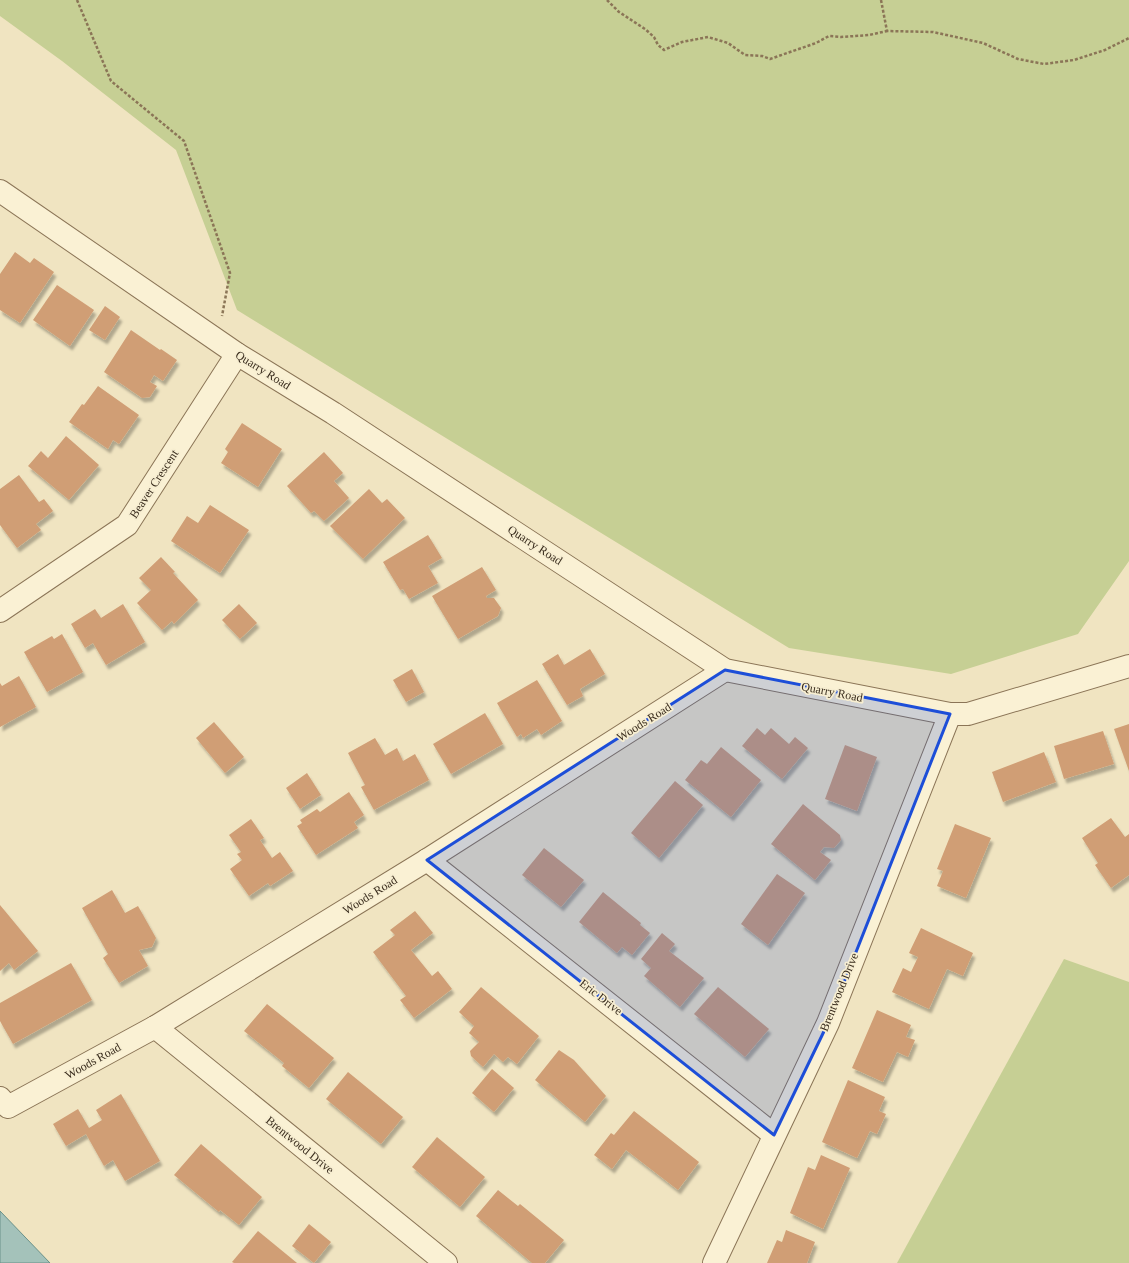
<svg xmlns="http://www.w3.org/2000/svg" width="1129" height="1263" font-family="Georgia,serif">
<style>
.green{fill:#c6cf94}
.water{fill:#a4c2ba;stroke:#6a9189}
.building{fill:#d09e75;filter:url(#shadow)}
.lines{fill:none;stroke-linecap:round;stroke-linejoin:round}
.minor-casing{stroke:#8b7557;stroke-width:24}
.path{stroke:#8b7557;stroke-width:2.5;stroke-dasharray:3 2;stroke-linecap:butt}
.minor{stroke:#faf1d4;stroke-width:22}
.marked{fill:#1d4ed8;fill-opacity:0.2;stroke:#1d4ed8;stroke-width:3;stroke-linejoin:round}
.labels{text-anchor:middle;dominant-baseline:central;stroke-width:3.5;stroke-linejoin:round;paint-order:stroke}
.street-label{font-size:12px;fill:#392c1d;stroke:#f7eed1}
</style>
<defs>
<filter id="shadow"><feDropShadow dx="2.5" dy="4.5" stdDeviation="1" flood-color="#0004"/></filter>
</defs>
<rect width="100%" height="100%" fill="#f0e4c1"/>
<g class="green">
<path d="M0,0H1129V561L1078,634L951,674L789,648L237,310L176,150L62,61L0,16Z"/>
<path d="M1064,959L1129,982V1263H897Z"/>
</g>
<path class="water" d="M0,1211L50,1263H0Z"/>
<g class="building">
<path d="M15,252L30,263L34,258L54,272L20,323L0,310V274Z"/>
<path d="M57,285L94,310L70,346L33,320Z"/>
<path d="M105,306L120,317L105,340L89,330Z"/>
<path d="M131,330L160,350L161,349L177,360L163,381L154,375L150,382L157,386L150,397L142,398L104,372Z"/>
<path d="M98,386L139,415L119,444L113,440L108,449L69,422L82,404L84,405Z"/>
<path d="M242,423L282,449L258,487L221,463L228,452L225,449Z"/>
<path d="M66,436L99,465L69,500L28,466L41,451L48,458Z"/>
<path d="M324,452L343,473L334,481L349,498L324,521L314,511L311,513L287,486Z"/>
<path d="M19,475L39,502L44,499L53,511L36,524L41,530L17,548L0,525V489Z"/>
<path d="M369,489L382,503L387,499L405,518L363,559L330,526Z"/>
<path d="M210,505L249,530L220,573L171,541L187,516L198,523Z"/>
<path d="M428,535L442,558L428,566L438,583L409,599L403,589L400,590L383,562Z"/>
<path d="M161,557L175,572L173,573L198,600L174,624L172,621L162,630L137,603L151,590L139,578Z"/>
<path d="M482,567L496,590L486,596L487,598H494L501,608L498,616L458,639L432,596Z"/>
<path d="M123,604L145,642L106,665L93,643L85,648L71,624L95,609L101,618Z"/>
<path d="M239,604L257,623L240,639L222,620Z"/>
<path d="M62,634L83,672L47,692L24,652L52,636L54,639Z"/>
<path d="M590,649L605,674L580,689L583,696L567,705L542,664L558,654L564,665Z"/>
<path d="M412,669L424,692L406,702L393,680Z"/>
<path d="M19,676L36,707L0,727V683L2,686Z"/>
<path d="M537,680L562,721L541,735L537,729L523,738L521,734L517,737L497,703Z"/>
<path d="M485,713L503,744L451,774L433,744Z"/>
<path d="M214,722L244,757L225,773L196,738Z"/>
<path d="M1129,724V771L1114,729Z"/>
<path d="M757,728L765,735L771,728L789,744L795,737L808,748L782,779L742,746Z"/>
<path d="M1103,731L1114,764L1064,779L1054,746Z"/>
<path d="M375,738L385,755L397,748L403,761L415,754L429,780L374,810L361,787L365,785L348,753Z"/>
<path d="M845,745L877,757L857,811L825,799Z"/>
<path d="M721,747L761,780L731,817L685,780L701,760L707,764Z"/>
<path d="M1044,752L1056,782L1003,802L992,772Z"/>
<path d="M307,773L321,795L300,809L286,788Z"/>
<path d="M675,781L703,805L659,858L631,833Z"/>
<path d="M349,792L364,815L354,822L358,828L316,855L297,826L302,823L300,820L317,809L320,812Z"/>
<path d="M803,804L840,835L841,840L834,848L824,847L820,852L831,860L815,880L771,844Z"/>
<path d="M1111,818L1125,837L1129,834V875L1111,888L1095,865L1098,863L1082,838Z"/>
<path d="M251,819L264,838L260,840L272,858L280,852L293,871L270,886L268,883L249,896L230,869L242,860L237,854L241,852L229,835Z"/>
<path d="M955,824L991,838L966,898L937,886L943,871L937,869Z"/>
<path d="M544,848L584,880L561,907L522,875Z"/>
<path d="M777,874L805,893L768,945L741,924Z"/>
<path d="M112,890L125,913L138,906L156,938L152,947L139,950L148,966L119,983L103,958L108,954L82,908Z"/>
<path d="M603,892L641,923L640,925L650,933L632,955L622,947L617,953L579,922Z"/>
<path d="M0,905L38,951L14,970L9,963L0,971Z"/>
<path d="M415,911L433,933L411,950L432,976L438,971L452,989L414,1018L400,1000L406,996L373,952L395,935L390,930Z"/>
<path d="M921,928L973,953L963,976L947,969L929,1009L892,992L903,968L911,972L918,957L909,953Z"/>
<path d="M662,933L675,944L669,951L704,978L680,1007L644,976L651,968L641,959Z"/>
<path d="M71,963L92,1000L13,1044L0,1021V1003Z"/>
<path d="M481,987L539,1036L517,1064L508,1057L503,1062L494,1054L483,1067L471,1056L470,1051L479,1042L469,1033L474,1026L459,1012Z"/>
<path d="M718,987L769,1029L745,1057L694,1014Z"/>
<path d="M267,1004L334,1058L309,1088L282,1066L284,1063L244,1031Z"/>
<path d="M877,1010L911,1025L906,1037L915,1040L908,1057L897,1052L883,1082L852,1068Z"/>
<path d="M559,1050L574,1060L606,1096L585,1122L535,1080Z"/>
<path d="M492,1069L514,1088L494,1112L472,1093Z"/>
<path d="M348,1072L403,1117L381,1144L326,1099Z"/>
<path d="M848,1080L885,1097L879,1111L886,1114L877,1134L870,1131L857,1158L822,1142Z"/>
<path d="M121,1094L160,1161L125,1181L113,1160L104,1166L86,1134L66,1146L53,1124L78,1109L89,1128L102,1120L96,1110Z"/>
<path d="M634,1111L699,1162L678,1190L626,1150L612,1169L594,1155L611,1133L614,1135Z"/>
<path d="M437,1137L485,1177L460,1207L412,1167Z"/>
<path d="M201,1144L262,1197L239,1225L220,1210L219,1212L174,1175Z"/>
<path d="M821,1155L850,1168L823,1229L790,1213L808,1167L815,1170Z"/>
<path d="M498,1190L518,1206L520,1204L564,1240L545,1263H532L476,1216Z"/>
<path d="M309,1224L331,1242L314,1263L292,1246Z"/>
<path d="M786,1230L815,1242L807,1263H767L777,1240L782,1242Z"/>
<path d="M258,1231L297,1263H234L232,1262Z"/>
</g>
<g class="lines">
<g class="minor-casing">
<g id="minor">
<path d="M0,191L237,354L333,413L725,670L950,714H968L1129,666"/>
<path d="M0,611L127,525L237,354"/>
<path d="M427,860L774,1135"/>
<path d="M155,1027L446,1263"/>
<path d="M0,1098L8,1107L155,1027L427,860L725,670"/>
<path d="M714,1263L828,1023L950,714"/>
</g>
</g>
<g class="path">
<path d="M77,0L111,81L184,141L230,273L222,316"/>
<path d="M607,0L619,12L645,29L654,37L658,45L664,50L682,42L708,37L728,43L745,55L762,56L770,59L816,43L829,36L841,37L869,35L887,31"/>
<path d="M881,0L887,31L933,32L983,43L1018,59L1044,64L1074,60L1105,50L1129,38"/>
</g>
<use href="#minor" class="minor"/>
</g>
<path class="marked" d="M725,670L950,714L828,1023L774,1135L427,860Z"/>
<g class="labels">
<g class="street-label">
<text transform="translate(263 370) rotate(32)">Quarry Road</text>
<text transform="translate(154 484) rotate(-57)">Beaver Crescent</text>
<text transform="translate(535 545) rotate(33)">Quarry Road</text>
<text transform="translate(832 692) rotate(11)">Quarry Road</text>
<text transform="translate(644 722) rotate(-32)">Woods Road</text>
<text transform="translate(370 895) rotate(-32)">Woods Road</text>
<text transform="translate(839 992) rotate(-68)">Brentwood Drive</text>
<text transform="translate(601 997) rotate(38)">Eric Drive</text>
<text transform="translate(93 1061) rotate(-29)">Woods Road</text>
<text transform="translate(300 1145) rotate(39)">Brentwood Drive</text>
</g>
</g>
</svg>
